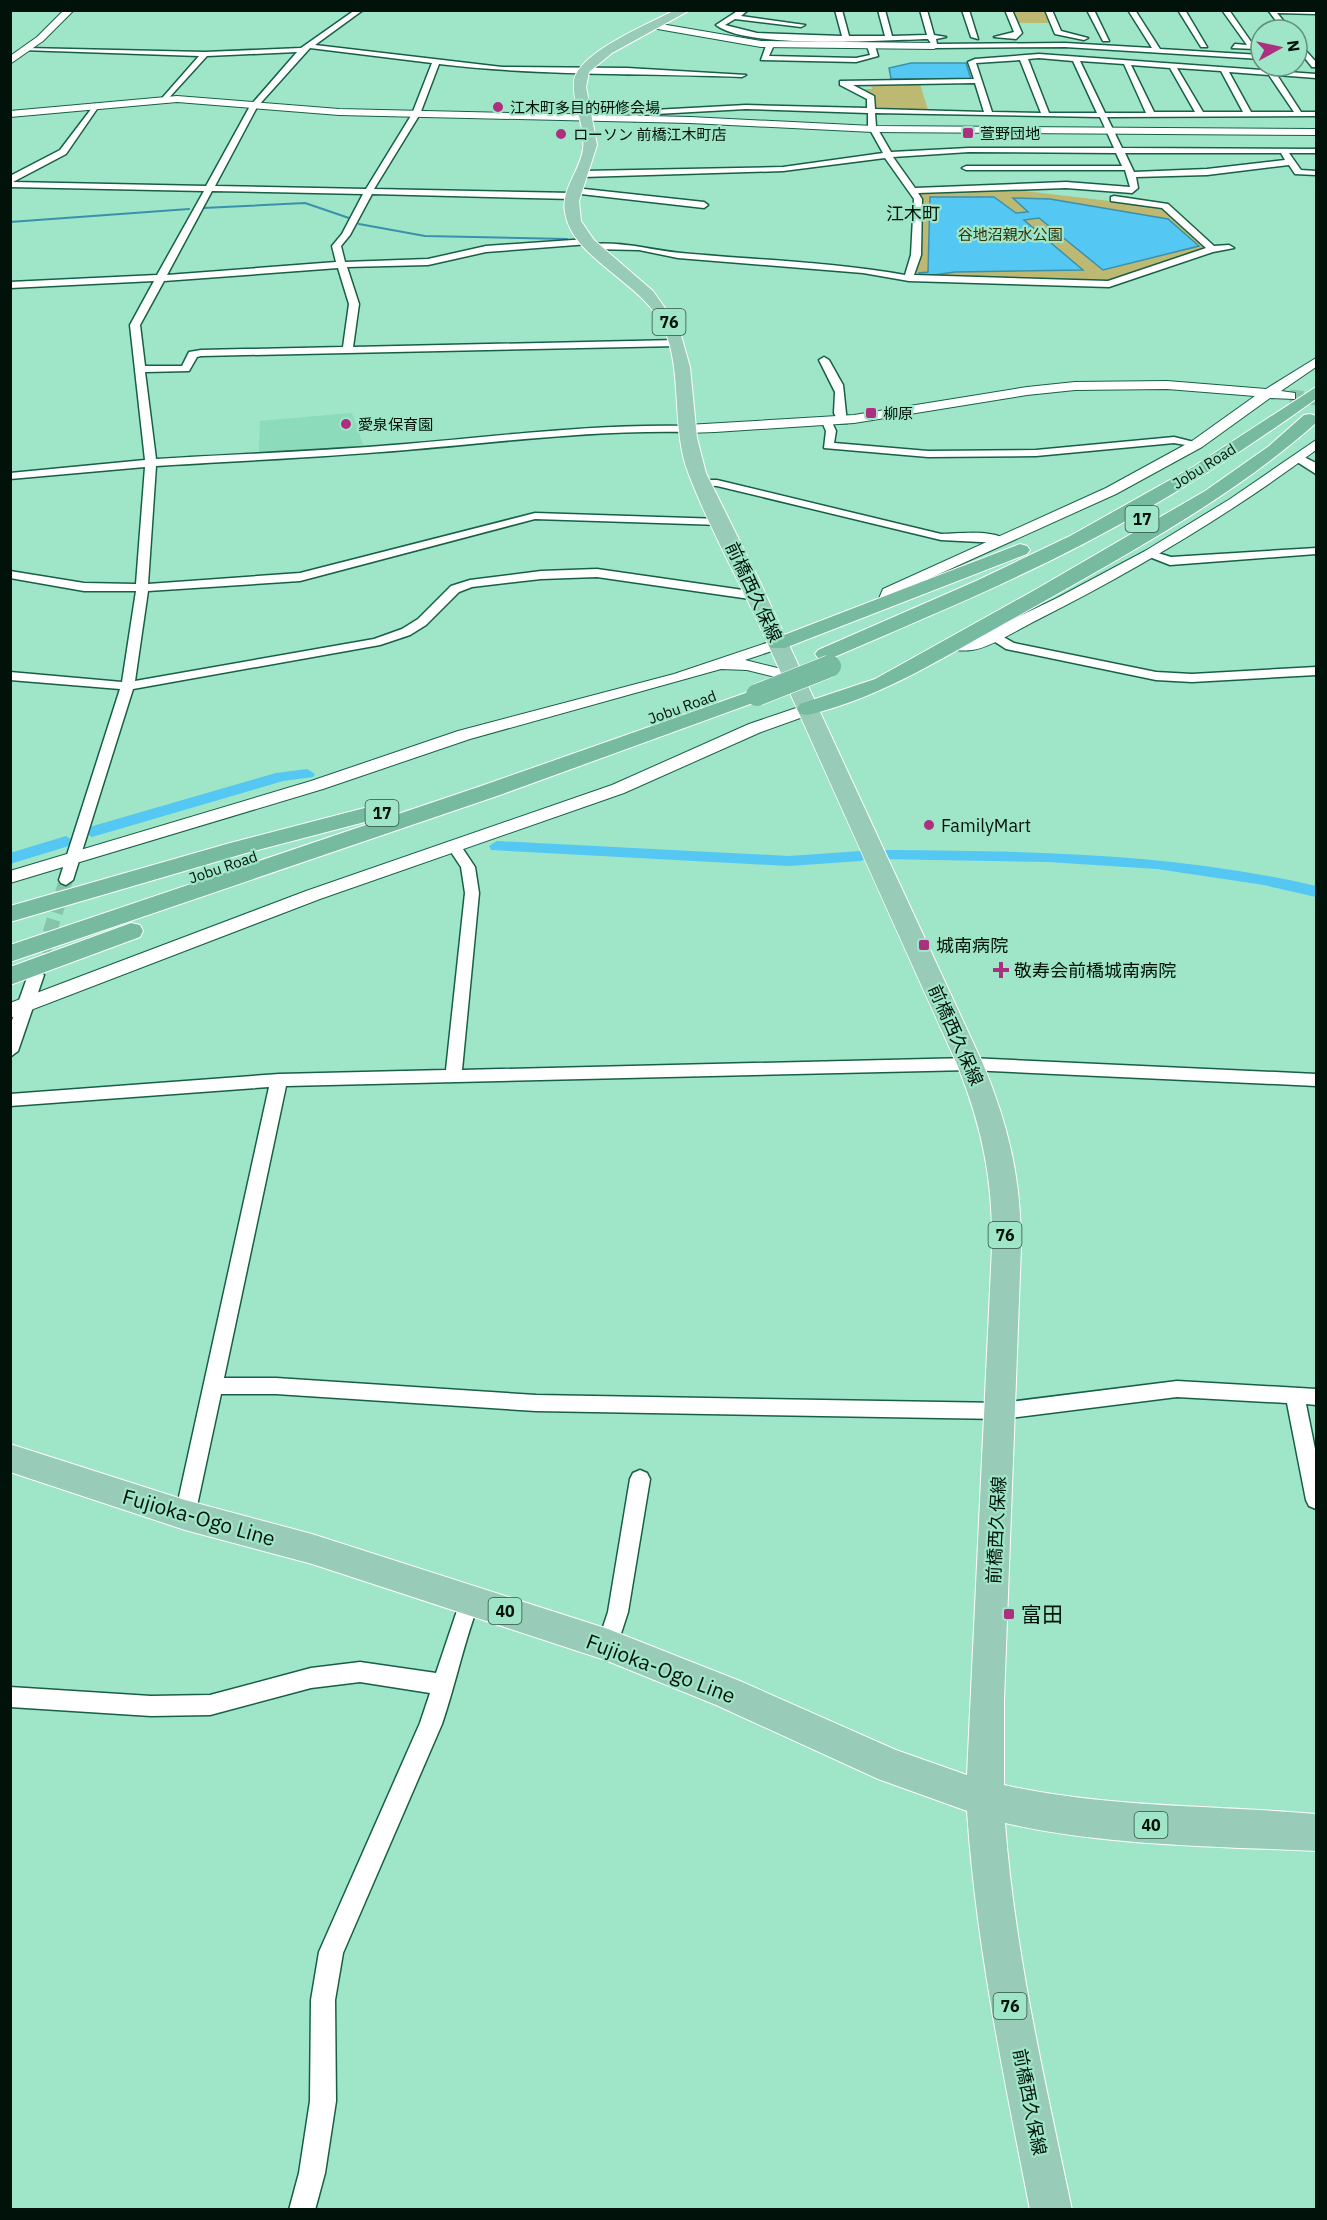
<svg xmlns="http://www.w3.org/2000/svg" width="1327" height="2220" font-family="'IBM Plex Sans','Noto Sans JP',sans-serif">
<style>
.built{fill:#8cdbba}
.green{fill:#bdb972}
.water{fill:#54c7f2;stroke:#3b91ac;stroke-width:1.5}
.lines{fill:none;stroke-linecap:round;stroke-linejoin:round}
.stream{stroke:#3b91ac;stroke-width:2}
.canal{fill:#54c7f2;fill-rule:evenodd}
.minor-tunnel-far1{stroke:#87c5aa;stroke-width:14;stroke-dasharray:14 7;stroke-linecap:butt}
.minor-tunnel{stroke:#87c5aa;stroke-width:17;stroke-dasharray:17 9;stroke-linecap:butt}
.tertiary-tunnel{stroke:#87c5aa;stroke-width:13;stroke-dasharray:13 7;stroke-linecap:butt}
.minor-casing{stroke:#176047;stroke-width:3}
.tertiary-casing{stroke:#176047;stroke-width:2}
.primary-casing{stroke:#fff;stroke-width:2}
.trunk-casing{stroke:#fff;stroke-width:2}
.minor{fill:#fff;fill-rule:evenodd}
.tertiary{fill:#fff;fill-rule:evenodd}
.primary{fill:#98ccb8;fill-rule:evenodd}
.trunk{fill:#76bba0;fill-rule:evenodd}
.trunk-bridge-casing{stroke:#fff;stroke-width:23;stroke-linecap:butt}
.trunk-bridge{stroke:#76bba0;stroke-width:22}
.poi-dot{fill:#ad3080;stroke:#9fe5c7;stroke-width:2}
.labels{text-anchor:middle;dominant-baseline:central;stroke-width:4.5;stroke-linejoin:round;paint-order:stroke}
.far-poi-label{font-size:15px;fill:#001209;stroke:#9fe5c7;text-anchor:start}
.far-park-label{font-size:15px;fill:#343106;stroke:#9fe5c7}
.far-street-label{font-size:15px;fill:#001209;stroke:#9fe5c7}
.shield{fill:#9fe5c7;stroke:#305142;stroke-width:1.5}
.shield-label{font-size:16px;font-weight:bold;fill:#001209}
.far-quarter-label{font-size:18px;fill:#001209;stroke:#9fe5c7}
.street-label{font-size:18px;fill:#001209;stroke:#9fe5c7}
.poi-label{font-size:18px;fill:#001209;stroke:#9fe5c7;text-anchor:start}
.near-street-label{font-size:21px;fill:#001209;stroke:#9fe5c7}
.near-poi-label{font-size:21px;fill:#001209;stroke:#9fe5c7;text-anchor:start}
</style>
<rect width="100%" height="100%" fill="#9fe5c7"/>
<path class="built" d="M352,413L364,447L259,454L260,421Z"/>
<g class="green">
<path d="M1010,11H1045L1052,23H1015Z"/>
<path d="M870,82L920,84L928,110L923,112L872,109L875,98L857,89H872Z"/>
<path d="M1008,189L1161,207L1205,248L1109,281L916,277L921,237L919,192Z"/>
</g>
<g class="water">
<path d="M911,63H966L971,79H891L889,68Z"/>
<path d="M930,197H994L1016,213L1028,212L1013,198L1050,199L1168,219L1199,246L1103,270L1039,218L1024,220L1083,270L955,272L920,277L919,273L928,272Z"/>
</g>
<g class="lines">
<g class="stream">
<path d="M203,208L305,203L349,218"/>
<path d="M10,222L189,209"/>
<path d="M359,224L425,236L567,239"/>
</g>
<g class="canal">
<path d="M307,769L315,774L313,777L283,781L92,837L84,832L86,828L276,773Z"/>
<path d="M66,836L74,841L72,845L10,864V853Z"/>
<path d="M497,841L789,856L861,851L869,856L861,861L789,866L491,850L489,846Z"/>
<path d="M886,850C1031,851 1174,853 1316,886V897L1264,885L1157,869L1048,862L880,859L878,855L880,851Z"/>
</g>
<path class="minor-tunnel-far1" d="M37,973L66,880"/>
<path class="minor-tunnel" d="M36,975L37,972"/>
<path class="tertiary-tunnel" d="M1290,396L1316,399"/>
<g class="minor-casing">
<g id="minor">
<path d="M355,10H363L315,45L502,67L627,68L746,75L742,77C641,73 539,76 439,64L420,114L374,189L573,193L577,196L573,199L372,194L350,235L341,246L345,262L428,259L486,246L587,239L590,240V244C623,241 650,250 681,253C756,260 831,262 905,275L911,255L914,199L885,158L783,171L583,177L579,174L583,171L783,167L883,153L868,126V113L746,109L638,115L635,121L628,119L635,111L746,105L867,108V99L840,85V81L974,79L968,62L975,59L1039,54L1316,74V78L1277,75L1301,112H1316V116L1107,117L1122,148L1316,149V153H1289L1301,170L1316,171V175L1295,174L1289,165L1207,175L1136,177L1138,188L1132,193L1066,188L918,193L922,199L921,255L914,275L1108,281L1206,248L1162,208L1111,201V197L1114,196L1168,204L1214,246L1229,245L1234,248L1213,252L1109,287L909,281L863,273L678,258L639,250L592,249L589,248V244L486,252L428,265L347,267L359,304L353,347L677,340L682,343L677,346L201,356L197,357L189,371L145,372L156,459C239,454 323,451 406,444C500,436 592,424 687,426L692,429L687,432C592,430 500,442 406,450C323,457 239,461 156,466L148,584L300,573L535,513L721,519L727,522L721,525L535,519L300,581L148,591L135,681L374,639L402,629L418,619L451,586L470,580L541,571L597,569L757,592L763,596L757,600L597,577L541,579L472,587L459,592L426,625L410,635L380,645L133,689L73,880L66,885L61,883L59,880L120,689L10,680V672L122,682L136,591H84L10,578V571L84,583L136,584L145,467L10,479V473L145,460L130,325L154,281L10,288V282L157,275L204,191L10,187V176L60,150L95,104L99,106L66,154L13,182L206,186L250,106L297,52L207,56L166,101L163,97L199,56L22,50L26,48L205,52L301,48ZM310,48L432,63L412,114L366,189L215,186L257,107ZM1039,58L1073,61L1097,113H1049L1028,59ZM1020,60L1041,113L992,112L976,63ZM1080,61L1124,64L1146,113H1105ZM1131,65L1170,68L1195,112H1154ZM1177,68L1221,71L1243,112H1203ZM1229,72L1269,75L1294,112H1251ZM975,83L984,112L875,109L874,96L853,85ZM875,113L1100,117L1114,148H969L891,152L876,126ZM969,152L1116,153L1122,166H966L962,168L966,170H1125L1130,187L1066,182L915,188L893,157ZM1125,153H1281L1285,160L1207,169L1134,172ZM212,191L363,194L342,234L332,246L336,262L167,275ZM338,268L349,304L343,347L201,350L189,352L182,366H145L140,325L164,281Z"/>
<path d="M739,10H748L741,16L805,25L801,27L735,19L725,25L757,33L842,36L835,10H842L849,36H885L878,10H885L892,36L927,35L920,10H927L934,35L946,37L936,39L937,44L1065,43L1152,48L1128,10H1135L1160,49L1261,55V59L1065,47L934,48L928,39C883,40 749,50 716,25Z"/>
<path d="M962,10H969L978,39L971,37Z"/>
<path d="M1005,10H1012L1022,33L1016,39L994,37L1014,32Z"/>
<path d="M1045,10H1052L1061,31L1088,38L1084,40L1055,34Z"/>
<path d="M1087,10H1094L1109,41H1103Z"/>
<path d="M1178,10H1185L1207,47H1201Z"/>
<path d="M1222,10H1229L1256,49L1232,48L1235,44L1247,45Z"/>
<path d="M1268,10H1316V14L1277,13L1291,30H1283Z"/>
<path d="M1297,41L1316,62V67H1312L1297,48Z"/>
<path d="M767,43L774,45L769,56L856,58L870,55L867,46L871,44L875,46L878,56L856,62L761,60Z"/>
<path d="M575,188L704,202L708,205L704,208L572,193Z"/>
<path d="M824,357L829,360L843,385L847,423H839L834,413L835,392L819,360Z"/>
<path d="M827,419L831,420L836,431L834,443L928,451L1036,450L1174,437L1202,444L1197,447L1174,443L1036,456L928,457L824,448L826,431L822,422Z"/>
<path d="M1294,456H1302L1316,463V474L1294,460Z"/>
<path d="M702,480H717L941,534C959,534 991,529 1006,540L1000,543L941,540L717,486L698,485V481Z"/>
<path d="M1316,548V554L1170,565L1142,554L1148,550L1171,557Z"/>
<path d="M993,631L1014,643L1156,672L1192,674L1316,667V675L1192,682L1156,680L1006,649L989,638V632Z"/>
<path d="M454,842L459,843L475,867L479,893L462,1070L970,1058L1316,1074V1086L970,1070L286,1086L224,1378H276L536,1395L1001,1403L1177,1381L1316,1389V1405L1306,1404L1316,1454V1509L1309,1506L1306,1500L1287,1403L1177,1397L1001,1419L536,1411L276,1394H221L195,1515L192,1521L185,1524L178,1521L175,1515L269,1087L10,1106V1094L279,1074L446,1070L465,893L461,867L447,846Z"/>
<path d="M36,970L44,975L18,1051L10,1057V1026L28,975Z"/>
<path d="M640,1470L647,1473L650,1479L628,1612L615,1652L608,1655L601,1652L597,1645L608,1612L630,1479L633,1473Z"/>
<path d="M470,1590L477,1593L480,1600C464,1641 456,1683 442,1724L343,1953L335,2000L336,2101L325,2173L315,2210H289L299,2173L310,2101L311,2000L319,1952L420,1723L430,1693L360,1682L311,1688L210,1715L151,1716L10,1707V1687L151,1696L210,1695L311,1668L360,1662L436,1673L463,1593Z"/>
</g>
</g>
<g class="tertiary-casing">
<g id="tertiary">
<path d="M64,10H74L43,41L10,64V56L37,37Z"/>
<path d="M655,23L761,41L934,43L939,46L934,49L761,47L652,28V24Z"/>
<path d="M177,96L339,109L690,117L873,126L1316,129V135L873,132L690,123L339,115L177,102L10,117V111Z"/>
<path d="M1316,358V367L1281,391L1295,393V399L1270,398L1202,447L1116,494L895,594L891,604L886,606L878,601L883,589L1106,488L1192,441L1255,396L1167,389L1075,390L1027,395L854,423L715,432L687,433L680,429L687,425L854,415L1027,387L1075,382L1167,381L1266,389Z"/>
<path d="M1316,440V450C1229,515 1136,570 1039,619C1022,627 990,648 972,650C964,651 948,651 942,644L950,639L970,640L1057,598L1145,551L1230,499Z"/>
<path d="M778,639L786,644L784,647L745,660L798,673L800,676L798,679L792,681L747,670L721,669L470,739L323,789L10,883V871L311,781L458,731L674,674Z"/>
<path d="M808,704L816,709L814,713L761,732L624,793L320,899L10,1018V1003L306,891L612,785L749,724Z"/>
</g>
</g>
<g class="primary-casing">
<path id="primary" d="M675,10H690L612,53L589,72L586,87L597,145L579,201L581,221L594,240L653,291L679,328L690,367L697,438L706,473L759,580L983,1064C1009,1127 1021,1178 1021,1247L1004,1701V1785C1107,1808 1212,1805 1316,1814V1851C1212,1846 1107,1846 1005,1823C1015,1954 1045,2081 1072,2210H1030C1004,2077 976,1946 967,1811L878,1779L716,1705L605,1660L312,1564L185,1530L10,1472V1444L185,1500L312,1534L608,1629L740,1681L896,1750L967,1775L992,1247C993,1179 982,1127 957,1064C892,921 828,778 764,635C740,582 710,530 689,475C670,427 684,372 663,326C642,282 571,258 565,212C561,189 580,171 583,149C586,126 572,105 574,82C576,53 651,23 675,10Z"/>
</g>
<g class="trunk-casing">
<g id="trunk">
<path d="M1316,387V399C1242,452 1166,501 1085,543C1003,586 917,621 832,658H818L815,654L818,650L976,581L1070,536L1193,467Z"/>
<path d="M1310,414L1316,416V423C1228,501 1120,558 1018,616C950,653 884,697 808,715L800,714L797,709L800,704L875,679L1033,591L1205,491L1269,446L1304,415Z"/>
<path d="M1020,544L1027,546L1030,550L1027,554L785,648H771L768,644L771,640Z"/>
<path d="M757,689L764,691L768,695L764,699L500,795L10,962V945L484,785Z"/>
<path d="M376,805L384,807L387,812L384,817L246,853L10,922V906L230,843Z"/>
<path d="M131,923L140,925L143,931L140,937L10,985V967Z"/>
</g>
</g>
<use href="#minor" class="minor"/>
<use href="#tertiary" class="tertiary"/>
<use href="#primary" class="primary"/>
<use href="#trunk" class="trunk"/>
<g class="trunk-bridge-casing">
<path id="trunk-bridge" d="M757,695L830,666"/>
</g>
<use href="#trunk-bridge" class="trunk-bridge"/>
</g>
<g class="poi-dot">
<circle cx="498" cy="107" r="6"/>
<rect x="962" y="127" width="12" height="12" rx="3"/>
<circle cx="561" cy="134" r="6"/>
<rect x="865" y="407" width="12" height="12" rx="3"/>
<circle cx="346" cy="424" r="6"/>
<circle cx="929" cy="825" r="6"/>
<rect x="918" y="939" width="12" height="12" rx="3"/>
<path d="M998 961h6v6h6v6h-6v6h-6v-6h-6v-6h6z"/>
<rect x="1003" y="1608" width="12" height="12" rx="3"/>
</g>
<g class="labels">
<g class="far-poi-label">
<text x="510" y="107">江木町多目的研修会場</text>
<text x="980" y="133">萱野団地</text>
<text x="573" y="134">ローソン 前橋江木町店</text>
<text x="883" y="413">柳原</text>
<text x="358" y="424">愛泉保育園</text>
</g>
<g class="far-park-label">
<text x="1010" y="234">谷地沼親水公園</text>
</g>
<g class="far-street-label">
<text transform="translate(1204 466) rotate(-32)">Jobu Road</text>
<text transform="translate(682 707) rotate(-20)">Jobu Road</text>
<text transform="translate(223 867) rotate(-19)">Jobu Road</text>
</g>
<g class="shield">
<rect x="652.5" y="309" width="33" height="26" rx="4.5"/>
<rect x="1125.5" y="506" width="33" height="26" rx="4.5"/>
<rect x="365.5" y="800" width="33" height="26" rx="4.5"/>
<rect x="988.5" y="1222" width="33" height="26" rx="4.5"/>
<rect x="488.5" y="1598" width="33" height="26" rx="4.5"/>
<rect x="1134.5" y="1812" width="33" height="26" rx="4.5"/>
<rect x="993.5" y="1993" width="33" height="26" rx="4.5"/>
</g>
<g class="shield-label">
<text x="669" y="322">76</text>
<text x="1142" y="519">17</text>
<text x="382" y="813">17</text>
<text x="1005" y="1235">76</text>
<text x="505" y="1611">40</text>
<text x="1151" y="1825">40</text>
<text x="1010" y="2006">76</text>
</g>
<g class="far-quarter-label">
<text x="913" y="213">江木町</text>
</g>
<g class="street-label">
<text transform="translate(754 592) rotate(65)">前橋西久保線</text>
<text transform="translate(956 1035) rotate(66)">前橋西久保線</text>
<text transform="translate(996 1530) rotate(-87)">前橋西久保線</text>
<text transform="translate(1030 2102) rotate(79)">前橋西久保線</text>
</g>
<g class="poi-label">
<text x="941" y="825">FamilyMart</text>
<text x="936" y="945">城南病院</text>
<text x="1014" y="970">敬寿会前橋城南病院</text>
</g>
<g class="near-street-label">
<text transform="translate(199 1517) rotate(16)">Fujioka-Ogo Line</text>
<text transform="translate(661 1668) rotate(21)">Fujioka-Ogo Line</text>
</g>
<g class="near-poi-label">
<text x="1021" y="1614">富田</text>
</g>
</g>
<rect width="1327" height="2220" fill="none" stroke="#001209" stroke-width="24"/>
<g transform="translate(1279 48) rotate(82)"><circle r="28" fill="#9fe5c7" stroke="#5f917b" stroke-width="1.5"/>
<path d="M0-4.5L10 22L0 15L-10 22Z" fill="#ad3080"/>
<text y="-9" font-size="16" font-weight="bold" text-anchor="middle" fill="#001209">N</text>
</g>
</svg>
